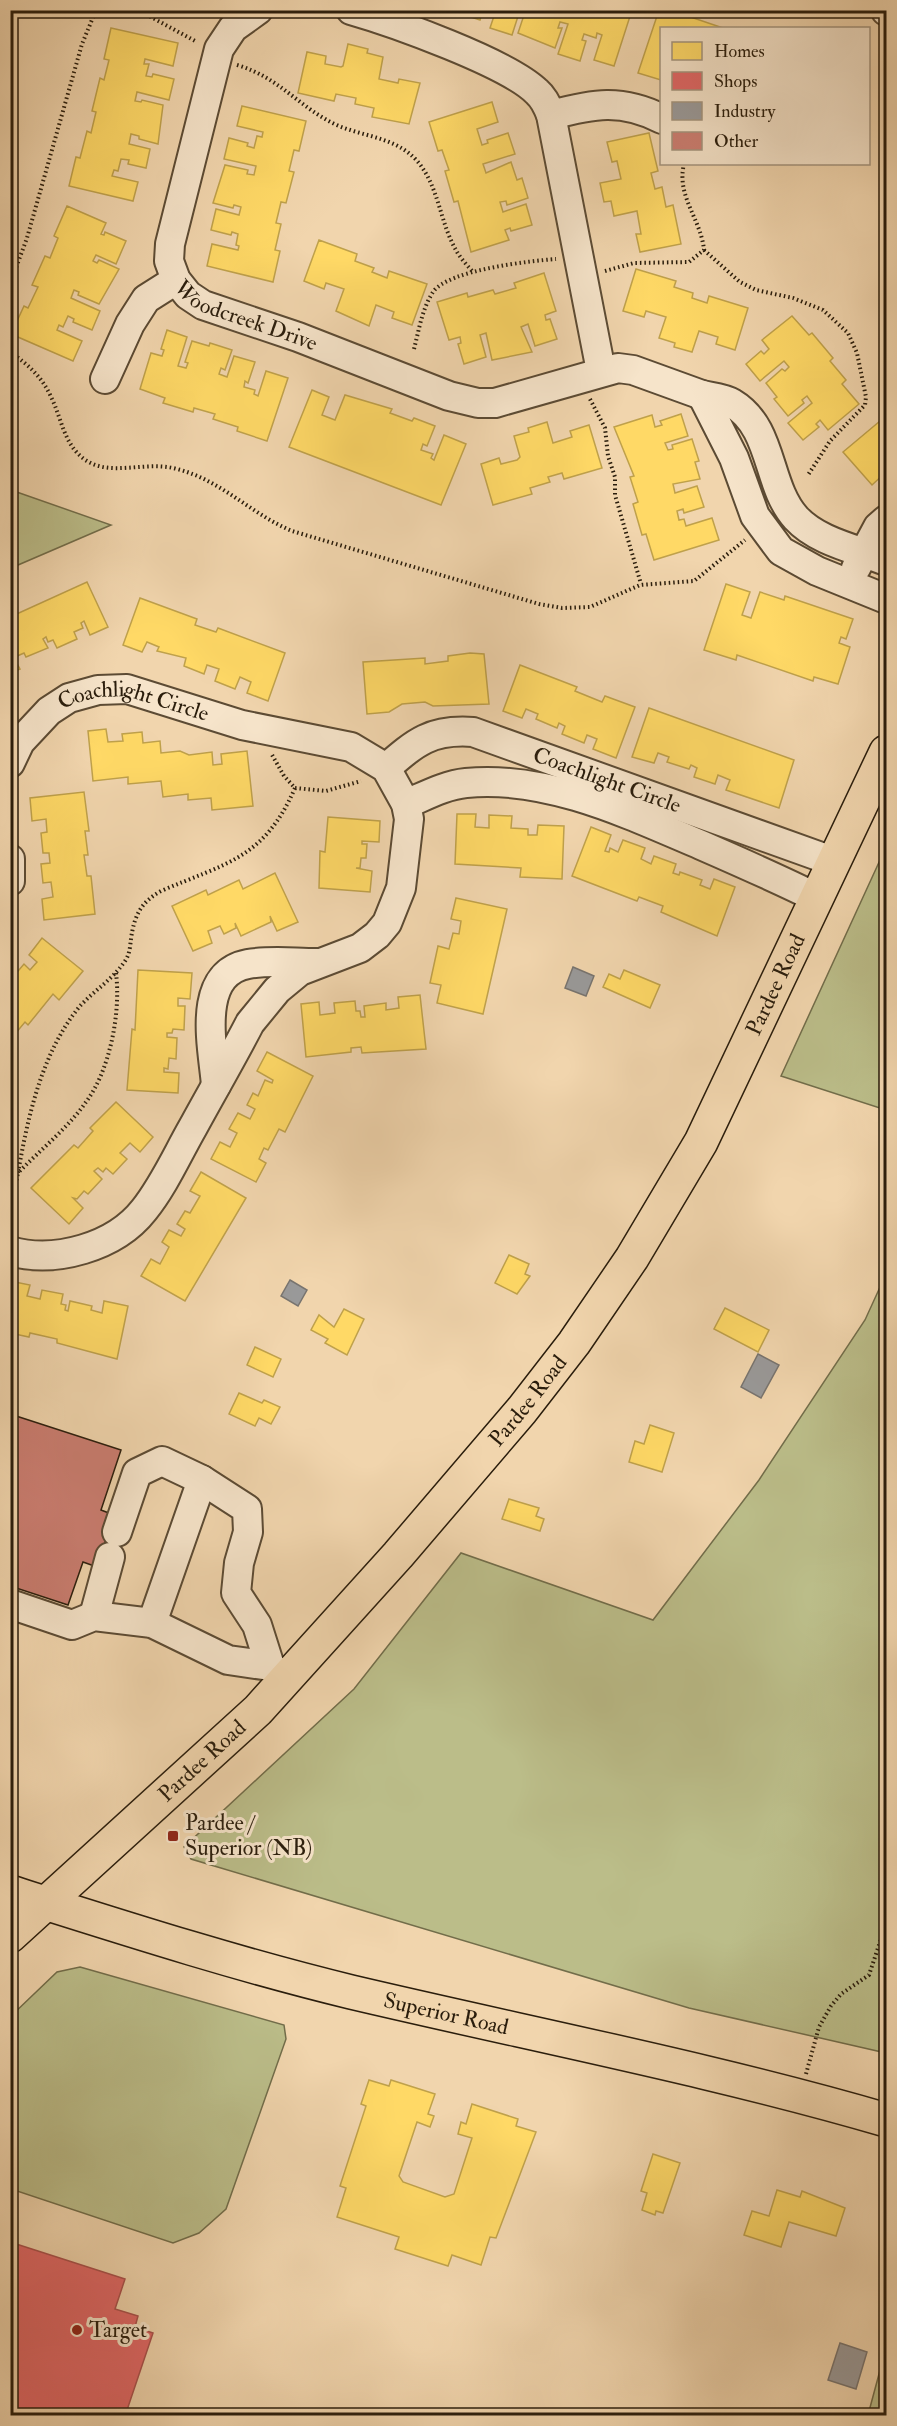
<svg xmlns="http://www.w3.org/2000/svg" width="897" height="2426" font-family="'IM FELL Double Pica',serif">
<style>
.green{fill:#bbbd89;stroke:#726d4a;stroke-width:1.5}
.homes{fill:#ffd966;stroke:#bfa14b;stroke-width:1.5}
.shops{fill:#e06666;stroke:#a9504b;stroke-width:1.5}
.industry{fill:#999;stroke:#78746f;stroke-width:1.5}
.building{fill:#cb7d71;stroke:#2a1d0c;stroke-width:1.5}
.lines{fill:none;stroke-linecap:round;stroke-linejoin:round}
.minor-casing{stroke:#5c4b34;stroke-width:32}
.major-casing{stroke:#2a1d0c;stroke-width:36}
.path{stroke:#2a1d0c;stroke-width:4;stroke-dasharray:1.5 3;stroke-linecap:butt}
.minor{stroke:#f6e4ca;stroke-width:28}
.major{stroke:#f1d5ad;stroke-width:33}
.poi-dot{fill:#8f2418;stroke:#f6e4ca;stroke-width:2}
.labels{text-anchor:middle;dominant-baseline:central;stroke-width:6;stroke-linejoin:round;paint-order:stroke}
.street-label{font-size:22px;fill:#2a1d0c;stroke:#f6e4ca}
.poi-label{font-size:22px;fill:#2a1d0c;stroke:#f6e4ca;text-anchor:start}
</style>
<rect width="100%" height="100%" fill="#f1d5ad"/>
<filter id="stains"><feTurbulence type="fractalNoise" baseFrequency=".00333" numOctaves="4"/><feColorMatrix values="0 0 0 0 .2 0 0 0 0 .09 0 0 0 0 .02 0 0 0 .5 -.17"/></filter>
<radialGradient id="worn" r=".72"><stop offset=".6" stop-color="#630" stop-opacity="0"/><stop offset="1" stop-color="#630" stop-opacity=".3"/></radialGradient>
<g class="green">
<path d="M11,490L111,525L11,568Z"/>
<path d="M886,847V1110L781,1076Z"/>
<path d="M886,1274V2053L689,2008L191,1859L184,1847L354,1689L461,1553L653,1620L759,1480L865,1320Z"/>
<path d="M80,1967L284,2025L286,2039L226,2209L199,2233L173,2243L11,2189V2016L57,1972Z"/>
<path d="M886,2348V2415H868Z"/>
</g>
<g class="homes">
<path d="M460,10H483L480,20L459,13Z"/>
<path d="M496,10H520L512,35L490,28Z"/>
<path d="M529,10H632L614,66L594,60L602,35L597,33L596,38L584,34L582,40L586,41L580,61L558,54L568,24L560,22L558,28H562L555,48L518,33L525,12Z"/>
<path d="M659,10H670L723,28H662L661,80L638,73Z"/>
<path d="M111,28L178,43L173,66L145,59L144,64H149L146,76L152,77L153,74L174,79L169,100L137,92L135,101L141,102L142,100L163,105L158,144L139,139V136L131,134L129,144L150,149L146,168L128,164L129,160L121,159L118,171L114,170L112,176L138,182L133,201L69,186L76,157L80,158L87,131L91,133L96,112L92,111L100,78L104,80L109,60L104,59Z"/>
<path d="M348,44L368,49L367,53L383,57L379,79L398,83L399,79L420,83L409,124L372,117L374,108L355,104L356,98L336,94L334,101L298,93L307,52L326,56L325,64L341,67L343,66Z"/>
<path d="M492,102L498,122L477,129L482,145L488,143L487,140L508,133L515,154L483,164L486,173L511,162L517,180L522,178L528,198L507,205L506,201L500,202L503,212L526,204L532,225L511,231L510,228L505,230L509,240L471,252L458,201L454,202L445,171L449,170L442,150L438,151L429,122Z"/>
<path d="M242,106L306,121L299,151L294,150L289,171L294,172L286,203L281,202L276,223L281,224L275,250L280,251L273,282L207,266L212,244L238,250L239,246L236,245L238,234L232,232L231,235L211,230L216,209L239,215L241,207L234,205L233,208L213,203L225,165L248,170L247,174L254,175L256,166L224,159L229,138L248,143L247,146L254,148L257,136L262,137L263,132L237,126Z"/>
<path d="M649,133L658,171L651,173L655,189L662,187L666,207L673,205L681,244L640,252L636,234H641L637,211L614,216L611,201L604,202L600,183L621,179L617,161L612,162L607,142Z"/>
<path d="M67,206L106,223L101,234L104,235L105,232L126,241L116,264L96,255L93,261L97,263L99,260L119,269L99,304L78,295L79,292L74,290L71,298L100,311L92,330L73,322L74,319L68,316L63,327L59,325L57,330L82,341L73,361L11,334L24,306L28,308L38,287L32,285L45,256L50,258L58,238L54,236Z"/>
<path d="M319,240L357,254L355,261L374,268L372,272L387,278L389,271L427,284L412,325L392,318L394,312L376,305L369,326L336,311L344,289L326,283L324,289L304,281Z"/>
<path d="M636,269L676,281L674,287L693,293L692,298L707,303L709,296L748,308L735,350L716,344L718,337L699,331L692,352L674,347L675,343L659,338L666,317L646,311L644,317L623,311Z"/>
<path d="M544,273L556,311L545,315L546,320L550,319L557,339L535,346L528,324L521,327L532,352L492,360L486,333L480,335L486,357L464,364L458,344L461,343L460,337L449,340L437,302L467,293L468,297L493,290L495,294L516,288L514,283Z"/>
<path d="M792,316L809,335L812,333L833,358L830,361L846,380L842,384L859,404L828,430L820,420L816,424L819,427L803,440L788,423L812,403L807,396L802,400L804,403L788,416L774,399L777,397L766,383L782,369L785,371L789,367L784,361L760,381L746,364L761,351L764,354L769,349L762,340Z"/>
<path d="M167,330L187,337L178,366L186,368L188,363L185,362L192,341L209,346L210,343L232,350L225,370L221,368L219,374L227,377L234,356L255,362L248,383L245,381L244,387L255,390L254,394L258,396L266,371L288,378L267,441L237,431L238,427L213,419L215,414L194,408L193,412L163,403L165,398L140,389L151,353L162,356L164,350L161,349Z"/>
<path d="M312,390L329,397L322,415L335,420L345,395L392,409L390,413L412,421L414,418L435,426L427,446L423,444L421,450L433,454L431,458L434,460L444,435L466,444L441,505L289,447Z"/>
<path d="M886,407V462L882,466L886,472L872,485L843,452L886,416L882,411Z"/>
<path d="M681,414L688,436L665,443L668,450L673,449L672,445L692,439L699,461L695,462L700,479L673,484L675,493L697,486L704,507L684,513L683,509L677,511L679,520L684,519L686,526L712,518L719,540L654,560L646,534L642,535L633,504L638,502L630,477L634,476L614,427L652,415L655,427L662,425L660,421Z"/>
<path d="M547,422L553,443L572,437L570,431L589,425L602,468L564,479L562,473L548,477L550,482L530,488L532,494L493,505L481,464L499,458L501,464L517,460L520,457L514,436L529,432L528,428Z"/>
<path d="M87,582L108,627L90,635L84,621L81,623L83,628L74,632L77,639L57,648L53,640L48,642L46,637L43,639L48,648L26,657L24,653L15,657L12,654L20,669L10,673V617Z"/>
<path d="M726,584L750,592L742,615L751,618L760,592L784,600L785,596L853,619L846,639L841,637L839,643L850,647L838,684L814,677L813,681L737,655L736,660L704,650Z"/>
<path d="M140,598L197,619L195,625L216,632L218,628L285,653L268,701L247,693L251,682L240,677L235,689L215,681L219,669L207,665L204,674L184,666L186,658L157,651L159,647L147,642L142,652L123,645Z"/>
<path d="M470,653L484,654L489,704L433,706L425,702L402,704L389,712L367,714L363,662L425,658V664L448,661V656Z"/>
<path d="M520,665L577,687L575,691L602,702L605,696L635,707L616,758L593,749L597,739L587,735L584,743L562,734L565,726L559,723L557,728L536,719L538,714L526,709L522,718L503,711Z"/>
<path d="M649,708L794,760L779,808L726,790L730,780L718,775L715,784L694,777L697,768L691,765L689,769L667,762L669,757L658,753L654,763L632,757Z"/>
<path d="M106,729L108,742L123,741L122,734L142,732L143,743L160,741L161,753L180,751L189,755L212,752L213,765L222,764L221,754L247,751L253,806L212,810L211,798L188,800V794L163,797L161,781L128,784V777L93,781L88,731Z"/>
<path d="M84,792L89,831H85L88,855H84L87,876H91L95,914L44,920L42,899L53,897L51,882L43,883L41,864L50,863L49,853H43L41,833L47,832L46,819L32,821L30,798Z"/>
<path d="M457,814H476L475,827L489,828V815L512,816L511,828L528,829V835H537L538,825L564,826L562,879L520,877L521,868L455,864Z"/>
<path d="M328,817L380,821L379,842L362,841V844H367L366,858H361L360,868H356L372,871L370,892L319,888L320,851L325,852Z"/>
<path d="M591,827L611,835L605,851L609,852L610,848L618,852L623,840L645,848L641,859L651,864L654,856L676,864L673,873L679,875L680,872L702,880L700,885L710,889L714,879L735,887L717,936L661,912L663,906L639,897L637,901L572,876Z"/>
<path d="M275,873L298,922L277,931L270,916L271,922L241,936L235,923L236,928L224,934L220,926L208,931L212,943L193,951L172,906L206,890L208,895L239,880L243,889Z"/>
<path d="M456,898L507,909L483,1014L437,1003L441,985L430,983L438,946L449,949L453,933L459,934L461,921L451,919Z"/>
<path d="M42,938L83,971L59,1000L53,994L28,1025L25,1022L10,1040V975L13,977L24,964L30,970L37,962L29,955Z"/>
<path d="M138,970L192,973L190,999L178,998V1006H185L184,1030L173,1029L172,1033H167V1037L177,1038L176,1059L169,1058L168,1069L164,1068V1072L179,1073L178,1093L127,1090L132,1029L135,1030Z"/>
<path d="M624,970L660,985L650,1008L603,987L609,974L620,979Z"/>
<path d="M420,995L426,1049L362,1053L361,1047L351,1048V1052L306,1057L301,1004L319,1002L320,1015L335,1013L334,1003L355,1001L356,1011H360L361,1017H365L364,1006L386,1003V1010L399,1008L398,997Z"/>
<path d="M267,1052L313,1076L285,1132L279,1129L268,1150L264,1148L259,1159L266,1163L256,1182L211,1159L220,1142L230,1147L237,1133L229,1129L238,1113L250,1119L255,1109L247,1105L253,1093L258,1096L265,1080L272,1083L273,1080L257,1071Z"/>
<path d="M116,1102L153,1137L140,1152L130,1143L120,1153L127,1159L113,1174L106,1168L103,1172L98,1168L94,1171L102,1179L88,1194L84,1191L77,1199L73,1198L83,1208L69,1224L31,1188L74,1145L78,1148L93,1131L90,1128Z"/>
<path d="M201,1172L246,1198L185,1301L141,1276L151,1259L160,1264L169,1247L162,1242L169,1230L181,1236L185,1229L177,1224L185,1211L190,1213L200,1196L190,1191Z"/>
<path d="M509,1255L529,1264L525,1274L530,1276L517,1294L495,1283Z"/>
<path d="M10,1281L30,1285L27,1296L40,1299L42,1290L63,1294L61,1304L66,1305L65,1310L68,1311L70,1301L92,1306L91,1310L102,1313L104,1301L128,1306L117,1359L57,1343V1339L30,1333L29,1337L10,1333Z"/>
<path d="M725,1308L769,1330L758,1352L714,1329Z"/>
<path d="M344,1309L364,1319L347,1355L325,1343L328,1339L311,1330L319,1315L334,1327Z"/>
<path d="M255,1347L281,1359L273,1377L247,1365Z"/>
<path d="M239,1393L262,1403L264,1400L280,1407L271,1424L259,1418L255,1426L229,1414Z"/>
<path d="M650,1425L674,1433L662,1472L629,1462L635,1441L644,1444Z"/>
<path d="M509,1499L539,1508L536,1516L544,1519L540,1531L502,1519Z"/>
<path d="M369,2080L389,2086L391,2080L435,2094L428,2114L434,2116L430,2127L417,2122L399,2176L403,2182L445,2197L454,2194L472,2138L458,2134L461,2122L466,2124L472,2104L518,2119L516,2126L536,2132L496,2238L490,2237L481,2265L452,2255L448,2266L395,2249L399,2237L337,2217L346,2188L340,2186L366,2106L361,2104Z"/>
<path d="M653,2154L680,2163L663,2213L656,2211L655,2215L642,2210L647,2193L641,2191Z"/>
<path d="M777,2190L800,2197L802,2191L845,2208L836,2236L789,2222L781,2247L744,2235L752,2211L769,2216Z"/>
</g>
<path class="shops" d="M10,2242L125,2279L115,2309L138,2316L135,2327L153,2333L125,2416H10Z"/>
<g class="industry">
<path d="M573,967L594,976L586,996L565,988Z"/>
<path d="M290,1280L307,1290L298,1306L281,1296Z"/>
<path d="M758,1354L779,1365L761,1398L741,1387Z"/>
<path d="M840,2343L867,2352L856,2389L828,2380Z"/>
</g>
<path class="building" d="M10,1414L121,1450L101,1510L114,1515L97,1567L83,1562L68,1605L10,1586Z"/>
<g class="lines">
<g class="minor-casing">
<g id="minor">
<path id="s1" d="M258,10L233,28L219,49L170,244L169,261L176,280L188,295L203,305L298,337L449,396L478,403H495L618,368L633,370L702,395"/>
<path d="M351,10C393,22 508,63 537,92C544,98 548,107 551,115L601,371"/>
<path d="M886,10V11"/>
<path d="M551,115C593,104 621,98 662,119"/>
<path d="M105,379L130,324L146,299L176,280"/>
<path d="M886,561C857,549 818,542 796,518C766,485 774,428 732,403C724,398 711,397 702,395L734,458L755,516L781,551L817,571L886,599"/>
<path d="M856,568L878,527L886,520"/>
<path id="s2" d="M10,763L20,742L49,711L69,698L98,690L127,689L242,725L351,747L386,768L406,804L409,819L401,888L387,923L377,935L360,948L300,971L277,990L250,1023C232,1058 212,1092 193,1127C177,1155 164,1185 144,1210C115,1247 55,1264 10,1251"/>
<path id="s3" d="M386,768C416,742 431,729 473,732L835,862"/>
<path d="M406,804C425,796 445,785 466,783C547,775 628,814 701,845C740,862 779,879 817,898"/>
<path d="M10,859V881"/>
<path d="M216,1085C213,1048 195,974 248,964C270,960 294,963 317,963"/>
<path d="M117,1532L137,1473L162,1461L202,1480L247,1509L248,1532L239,1563L236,1593L257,1625L270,1666"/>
<path d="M10,1604L72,1625L94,1616L152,1623L228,1660L270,1666L282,1676"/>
<path d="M94,1616L110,1557"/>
<path d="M152,1623L202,1480"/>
</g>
</g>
<g class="major-casing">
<g id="major">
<path id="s4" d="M10,1892C124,1928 236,1964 351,1992C529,2034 711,2069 886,2120"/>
<path id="s5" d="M10,1936L258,1710L398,1555L522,1410L574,1343L632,1258L701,1142L886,752"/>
</g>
</g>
<g class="path">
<path d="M138,10L197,42"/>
<path d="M237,65C281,78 300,109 339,126C366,137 398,138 418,162C439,187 440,223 456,250C460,258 467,265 473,272"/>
<path d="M704,250L740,282L756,290L793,298L823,310L848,333L857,353L866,397L865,405L830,441L808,475"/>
<path d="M605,271L634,263L689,262L704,250C701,219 676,196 684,164"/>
<path d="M10,284L27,238L82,44L96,10"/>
<path d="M414,349C419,330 422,309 433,292C448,270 529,261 556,259"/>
<path d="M10,352C29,365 43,378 52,399C62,420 64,444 84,459C110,478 145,460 177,469C221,480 251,514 292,531L539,604L562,608L590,607L640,585L694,581L745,540"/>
<path d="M590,399L605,428L608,456L615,477V495L641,584"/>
<path d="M295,788L326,791L361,781"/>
<path d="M116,973C121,1012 110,1070 86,1102C68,1128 40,1150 18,1173C28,1116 42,1052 80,1006C95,990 113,979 125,961C130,954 130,946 131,939C134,916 141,902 161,891C226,863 264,859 295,788L284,776L271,753"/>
<path d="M10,1211L18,1173"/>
<path d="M806,2074L819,2027L831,2006L841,1994L869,1975L886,1924"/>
</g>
<use href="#minor" class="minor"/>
<use href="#major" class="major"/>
</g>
<g class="poi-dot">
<rect x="167" y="1830" width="12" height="12" rx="3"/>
<circle cx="77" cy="2330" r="6"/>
</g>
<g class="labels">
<g class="street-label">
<text stroke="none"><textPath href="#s1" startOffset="375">Woodcreek Drive</textPath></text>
<text stroke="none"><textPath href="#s2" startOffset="156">Coachlight Circle</textPath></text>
<text stroke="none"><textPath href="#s3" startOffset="240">Coachlight Circle</textPath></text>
<text stroke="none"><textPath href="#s5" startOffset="1232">Pardee Road</textPath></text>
<text stroke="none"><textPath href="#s5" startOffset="746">Pardee Road</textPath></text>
<text stroke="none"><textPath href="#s5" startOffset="260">Pardee Road</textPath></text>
<text stroke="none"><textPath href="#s4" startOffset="453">Superior Road</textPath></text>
</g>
<g class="poi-label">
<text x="185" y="1823">Pardee /<tspan x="185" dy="25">Superior (NB)</tspan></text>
<text x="89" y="2330">Target</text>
</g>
</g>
<rect width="897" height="2426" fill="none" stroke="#f1d5ad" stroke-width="36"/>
<rect x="12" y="12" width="873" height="2402" fill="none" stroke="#2a1d0c" stroke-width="3"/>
<rect x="18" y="18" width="861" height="2390" fill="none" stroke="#2a1d0c" stroke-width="1.5"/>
<rect x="660" y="27" width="210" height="138" fill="#f6e4ca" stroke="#a4947e" stroke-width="1.5"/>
<rect x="672" y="42" width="30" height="18" fill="#ffd966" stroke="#a4947e" stroke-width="1.5"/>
<text x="714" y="57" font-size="18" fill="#2a1d0c">Homes</text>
<rect x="672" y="72" width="30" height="18" fill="#e06666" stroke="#a4947e" stroke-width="1.5"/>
<text x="714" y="87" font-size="18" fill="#2a1d0c">Shops</text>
<rect x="672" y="102" width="30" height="18" fill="#999999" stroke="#a4947e" stroke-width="1.5"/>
<text x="714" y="117" font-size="18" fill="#2a1d0c">Industry</text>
<rect x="672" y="132" width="30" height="18" fill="#cb7d71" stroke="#a4947e" stroke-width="1.5"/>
<text x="714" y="147" font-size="18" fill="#2a1d0c">Other</text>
<rect width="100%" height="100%" filter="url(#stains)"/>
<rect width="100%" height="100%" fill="url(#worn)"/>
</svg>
